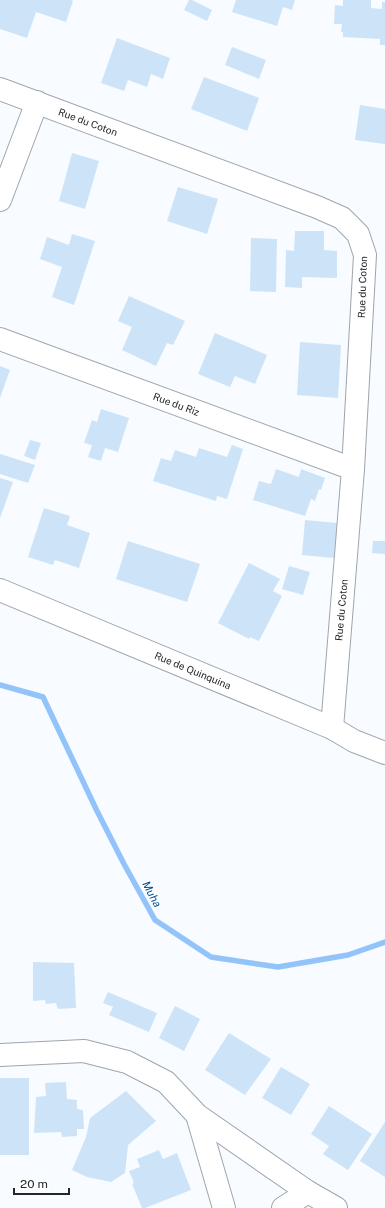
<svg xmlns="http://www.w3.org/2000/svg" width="385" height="1208" font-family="'Public Sans',sans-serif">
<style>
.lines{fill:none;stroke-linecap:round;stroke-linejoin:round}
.stream{stroke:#92c4f9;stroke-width:5.5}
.building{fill:#cde4f8}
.minor-casing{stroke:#9da6ad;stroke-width:24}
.minor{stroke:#fff;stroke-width:22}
.labels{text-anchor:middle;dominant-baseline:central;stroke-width:3;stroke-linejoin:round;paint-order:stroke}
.street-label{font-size:10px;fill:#24272a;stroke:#fff}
.water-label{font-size:11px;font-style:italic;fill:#004f8d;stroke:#fff}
</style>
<rect width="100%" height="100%" fill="#f8fbff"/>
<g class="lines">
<path class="stream" d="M0,685L43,697L97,811L124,864L155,920L211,957L278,967L348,955L385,942"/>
</g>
<g class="building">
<path d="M0,0H71L73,1L66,22L36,12L27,38L0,29Z"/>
<path d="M189,0H192L212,10L207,21L184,10Z"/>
<path d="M236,0H295L292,10L283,7L277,26L232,12Z"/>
<path d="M343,0H371V8L382,9V2H385V45H380V39L343,37V32H341L342,24H334L335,5L343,6Z"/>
<path d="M117,38L170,58L163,79L151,74L147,87L128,80L124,91L101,83Z"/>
<path d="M232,47L266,60L259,79L225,65Z"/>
<path d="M204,77L259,98L247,131L191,109Z"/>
<path d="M360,105L385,109V144L355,140Z"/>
<path d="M72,153L99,161L85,209L59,201Z"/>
<path d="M178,187L218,199L207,234L167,221Z"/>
<path d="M295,231H324V250L337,251V278L302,277V288L285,287L286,250L294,251Z"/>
<path d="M72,234L95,241L74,305L52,297L62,267L40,259L47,237L69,245Z"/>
<path d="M251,238L277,239L276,292L250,291Z"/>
<path d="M129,296L185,321L173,345L167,343L156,366L122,350L132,327L118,321Z"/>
<path d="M215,333L267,355L255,384L235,376L230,387L198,374Z"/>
<path d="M300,342L341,345L338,398L297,395Z"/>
<path d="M0,366L10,370L0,398Z"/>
<path d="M101,409L129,418L118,452L105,448L101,461L88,457L92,445L84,443L92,420L97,422Z"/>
<path d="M30,440L41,443L35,460L24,456Z"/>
<path d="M232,445L243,449L227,499L217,496L216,501L153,481L161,458L171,461L175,450L196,457L199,448L227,457Z"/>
<path d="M0,454L35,465L28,483L0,474Z"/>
<path d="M276,469L299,477L301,469L325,478L321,490L319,489L315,501L311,499L305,516L253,500L259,481L271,484Z"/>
<path d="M0,478L13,482L0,518Z"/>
<path d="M44,508L70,516L67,525L90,533L79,568L55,560L53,565L28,557Z"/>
<path d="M305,520L337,523L334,558L302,555Z"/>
<path d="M128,541L200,564L187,602L116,579Z"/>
<path d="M373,541H385V554L372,553Z"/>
<path d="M249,563L280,579L273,591L282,596L259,641L250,637L249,639L218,623Z"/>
<path d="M289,566L310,572L303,595L282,589Z"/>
<path d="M33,962L74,963L76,1008L58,1009L56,1003L46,1004L45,1000L33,1001Z"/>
<path d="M108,992L157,1013L149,1032L109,1015L113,1007L103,1003Z"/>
<path d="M175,1006L200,1019L184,1051L159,1038Z"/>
<path d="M229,1033L271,1059L245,1095L205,1070Z"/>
<path d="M281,1067L310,1084L291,1115L262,1098Z"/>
<rect x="0" y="1078" width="29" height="77"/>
<path d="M66,1082L67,1099L77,1100V1109L83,1110L84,1129H77V1136L62,1137L61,1132L34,1133L36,1097L46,1096L45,1083Z"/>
<path d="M126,1091L156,1121L128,1145L125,1173L111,1182L87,1177L72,1170L86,1137L90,1118Z"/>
<path d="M329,1106L372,1134L348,1170L323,1154L329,1146L311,1134Z"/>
<path d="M385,1122V1177L360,1161Z"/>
<path d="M159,1150L163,1159L177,1153L191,1190L145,1208H142L132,1184L134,1183L129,1171L140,1167L137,1159Z"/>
</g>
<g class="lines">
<g class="minor-casing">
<g id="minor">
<path id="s1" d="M0,89L317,207L342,218L358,234L365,255L353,469L332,728"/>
<path d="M0,200L37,102"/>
<path id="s2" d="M0,339L353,469"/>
<path id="s3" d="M0,590L332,728L354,741L385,753"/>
<path d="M0,1055L84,1051L127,1062L166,1082L197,1115L224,1208"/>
<path d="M197,1115L308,1192L336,1208"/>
<path d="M283,1208L308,1192"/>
</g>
</g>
<use href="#minor" class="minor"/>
</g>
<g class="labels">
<g class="street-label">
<text stroke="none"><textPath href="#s1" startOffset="94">Rue du Coton</textPath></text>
<text transform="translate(362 287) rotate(-88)">Rue du Coton</text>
<text stroke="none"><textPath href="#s2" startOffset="188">Rue du Riz</textPath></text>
<text transform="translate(341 610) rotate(-85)">Rue du Coton</text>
<text stroke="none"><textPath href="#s3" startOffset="209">Rue de Quinquina</textPath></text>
</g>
<g class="water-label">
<text transform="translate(152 894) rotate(62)">Muha</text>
</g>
</g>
<path d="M14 1188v6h55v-6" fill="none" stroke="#24272a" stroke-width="2"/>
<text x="20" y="1188" font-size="12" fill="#24272a" stroke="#ffffff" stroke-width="3" paint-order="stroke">20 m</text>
</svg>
